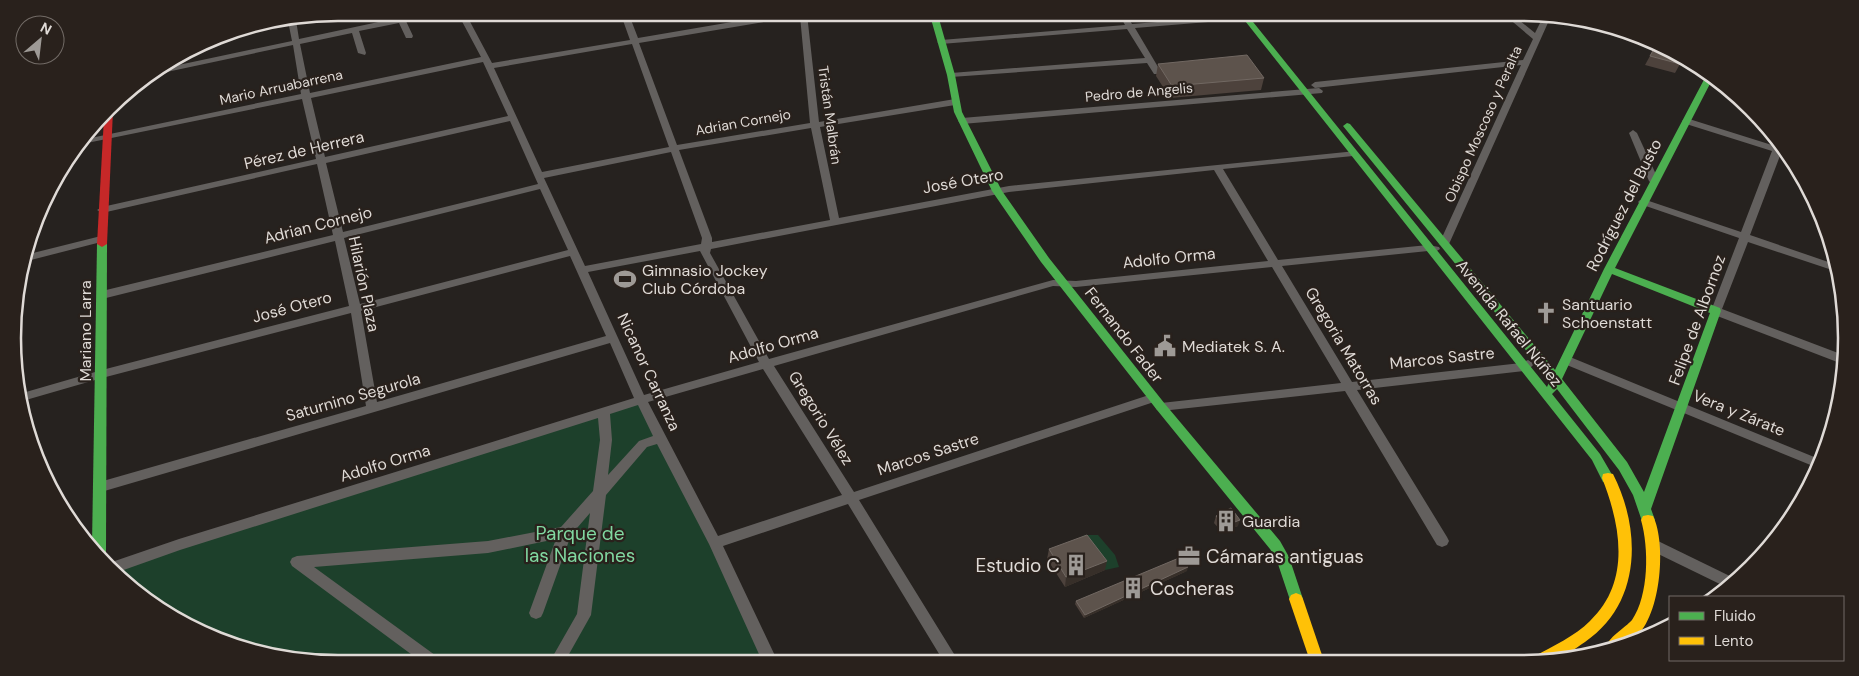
<svg xmlns="http://www.w3.org/2000/svg" width="1859" height="676" font-family="'DM Sans',sans-serif">
<style>
.green{fill:#1d402b}
.lines{fill:none;stroke-linecap:round;stroke-linejoin:round}
.street{fill:#63605e;fill-rule:evenodd}
.fast{fill:#4caf50;fill-rule:evenodd}
.slow{fill:#ffc107;fill-rule:evenodd}
.jam{fill:#c62828;fill-rule:evenodd}
.wall{fill:#4d423c}
.shaded-wall{fill:#372f29}
.building{fill:#5d534c;stroke:#716862}
.labels{text-anchor:middle;dominant-baseline:central;stroke-width:4.5;stroke-linejoin:round;paint-order:stroke}
.far-street-label{font-size:14px;fill:#dfdad6;stroke:#29211c}
.street-label{font-size:16px;fill:#dfdad6;stroke:#29211c}
.poi-label{font-size:16px;fill:#dfdad6;stroke:#29211c;text-anchor:start}
.near-park-label{font-size:19px;fill:#81d8a1;stroke:#29211c}
.near-poi-label{font-size:19px;fill:#dfdad6;stroke:#29211c;text-anchor:start}
.rim{fill:none;stroke:#dfdad6;stroke-width:2.5}
</style>
<rect width="100%" height="100%" fill="#26221f"/>
<g class="green">
<path d="M641,400L715,543L771,663H338L253,652L140,596L113,568L179,545Z"/>
<path d="M1085,535H1098L1115,555L1119,567L1105,570L1063,547Z"/>
</g>
<g class="lines">
<g class="street">
<path d="M425,12H441L406,21L413,36L412,38H406L399,23L359,31L366,53L365,55L358,53L352,33L300,44L310,93L481,57L457,12H479L467,16L492,63L630,40L620,12H628L638,38L791,12H810L807,14L819,122L955,99L959,102L955,105L820,127L839,218L1009,186L1356,151V155L1353,156L1223,169L1278,260L1428,245L1439,247L1440,249L1435,252L1428,251L1282,266L1352,382L1521,363L1528,360L1534,364L1528,370L1524,371L1357,390L1447,537L1449,541L1447,545L1442,547L1437,545L1345,391L1161,411L1157,410L1155,407L1157,404L1161,403L1341,383L1272,267L1076,287L1053,286L774,366L854,492L1149,395H1157L1159,398L1157,401L859,500L959,662H944L848,504L723,546L778,662L763,663L709,544L657,444L647,447L606,495L591,615L564,663H549L577,614L590,513L571,535L543,613L541,617L536,619L531,617L529,613L556,539L488,553L314,567L439,658L441,663H423L292,566L290,562L292,558L297,556L488,541L561,527L593,491L600,440L598,418L180,550L118,572L109,563L179,539L634,398L610,343L101,492L96,491L95,487L96,483L366,406L351,313L102,378L19,402V394L102,370L349,306L335,241L102,299L97,295L102,291L333,235L317,164L102,213L97,210L102,207L316,159L302,99L82,144L86,139L301,94L293,45L162,73H159L169,67L292,41L288,21L296,20L299,39ZM800,16L810,123L677,145L639,43ZM632,44L669,147L542,172L494,68ZM483,62L508,116L325,157L311,98ZM510,121L538,184L343,232L326,163ZM811,128L830,220L712,242V238L679,150ZM671,152L702,238L701,244L585,266L544,178ZM1214,170L1268,261L1076,281L1053,280L769,359L710,253L711,249L1009,192ZM540,189L568,250L360,304L344,238ZM700,251L759,362L644,395L588,272ZM570,256L606,336L377,402L361,311ZM763,369L842,495L718,536L648,402ZM638,405L653,436L639,441L608,475L612,440L610,414Z"/>
<path d="M1118,12H1125L1132,24L1245,15L1249,17L1245,19L1135,28L1161,72L1157,74H1154L1147,63L951,77L947,75L951,73L1145,58L1127,29L941,44L937,42L941,40L1125,25Z"/>
<path d="M1501,12H1509L1535,33L1544,15L1551,16L1449,244L1444,247L1439,244L1521,65L1315,88L1311,85L1315,82L1523,60L1533,39Z"/>
<path d="M1319,88L1323,91L1322,93L962,124L958,121L962,118Z"/>
<path d="M1686,118L1775,146L1778,141L1788,154L1781,153L1750,235L1837,265L1838,272L1748,242L1722,309L1846,356L1845,365L1712,314L1711,311L1739,238L1640,204L1638,202L1640,200H1646L1741,232L1772,151L1683,123L1682,121Z"/>
<path d="M1633,130L1637,133L1659,181L1657,183H1651L1649,181L1629,133Z"/>
<path d="M101,236L106,239L105,241L27,261L29,254Z"/>
<path d="M1566,356L1570,357L1819,459L1815,467L1813,466L1562,363L1560,360Z"/>
<path d="M1653,539L1658,541L1738,580L1728,588L1648,549L1646,545L1648,541Z"/>
</g>
<g class="fast">
<path d="M929,12H937L955,75L962,112L1002,191L1049,258L1165,404L1280,541L1289,557L1303,599L1301,603L1296,605L1291,603L1276,558L1270,549L1157,410L1041,262L992,191L954,112L947,75Z"/>
<path d="M1238,12H1245L1547,387L1550,380L1343,126L1347,123L1350,124L1555,370L1604,269L1707,74L1708,73L1714,76L1615,268L1720,308L1721,311L1651,509L1655,520L1653,524L1648,525L1643,524L1633,495L1619,470L1557,389L1552,394L1600,454L1614,478L1613,482L1608,483L1603,482L1592,460ZM1612,274L1710,313L1644,492L1627,462L1562,379Z"/>
<path d="M102,241L107,244L106,553L103,557L92,545L97,244Z"/>
</g>
<g class="slow">
<path d="M1608,473L1613,474C1642,531 1641,604 1585,642C1576,648 1566,656 1555,660C1549,662 1540,661 1533,661L1535,656C1553,646 1575,636 1590,621C1631,582 1621,526 1602,478L1603,474Z"/>
<path d="M1648,515L1653,516C1667,544 1661,621 1632,640C1625,644 1614,645 1606,648C1607,638 1625,628 1632,620C1649,595 1649,548 1641,520L1643,516Z"/>
<path d="M1296,593L1301,595L1303,599L1324,661H1310L1289,599L1291,595Z"/>
</g>
<path class="jam" d="M111,108L113,110L107,244L102,247L97,244L104,117Z"/>
</g>
<g class="wall">
<path d="M1656,45L1680,64L1675,73L1645,65Z"/>
<path d="M1158,64L1264,78L1261,90L1170,98L1156,76Z"/>
<path d="M1216,516L1238,526L1222,532L1214,523Z"/>
<path d="M1049,549L1105,570L1065,587L1047,559Z"/>
<path d="M1187,571L1084,618L1075,604L1076,601Z"/>
</g>
<g class="shaded-wall">
<path d="M1240,520L1238,526L1222,532L1224,526Z"/>
<path d="M1107,561L1105,570L1065,587L1066,577Z"/>
<path d="M1188,567L1187,571L1084,618L1085,615Z"/>
</g>
<g class="building">
<path d="M1656,45L1668,48L1683,57L1680,64L1650,56Z"/>
<path d="M1247,55L1264,78L1172,86L1158,64Z"/>
<path d="M1231,508L1240,520L1224,526L1216,516Z"/>
<path d="M1087,535L1107,561L1066,577L1049,549Z"/>
<path d="M1179,558L1188,567L1085,615L1076,601Z"/>
</g>
<defs>
<g id="stadium-bare" transform="scale(1.725)"><path d="M0-5a6.5 5 0 1 0 0 10a6.5 5 0 1 0 0-10ZM-3.5-1.8h7v3.6h-7Z" fill="#9e9a96" stroke="#29211c" stroke-width="2.5" paint-order="stroke"/></g>
<g id="church-bare" transform="scale(1.725)"><path d="M-1.2-6h2.4v3.5h3.3v2.4h-3.3V6h-2.4V-.1h-3.3v-2.4h3.3Z" fill="#9e9a96" stroke="#29211c" stroke-width="2.5" paint-order="stroke"/></g>
<g id="civic-bare" transform="scale(1.725)"><path d="M-.6-6.5H3V-4.5H.6V-3L4-1V1h2V6H-6V1h2V-1L-.6-3ZM-1.2 2.5V6h2.4V2.5Z" fill="#9e9a96" stroke="#29211c" stroke-width="2.5" paint-order="stroke"/></g>
<g id="building-bare" transform="scale(1.725)"><path d="M-4-6H4V6H1V3H-1V6H-4ZM-2.5-4.3h1.7v1.8h-1.7ZM.8-4.3h1.7v1.8H.8ZM-2.5-1h1.7V.8h-1.7ZM.8-1h1.7V.8H.8Z" fill="#9e9a96" stroke="#29211c" stroke-width="2.5" paint-order="stroke"/></g>
<g id="office-bare" transform="scale(1.725)"><path d="M-6-3h4V-5.5h4V-3h4V5H-6ZM-1-4.5V-3h2v-1.5ZM-6 0V1H6V0Z" fill="#9e9a96" stroke="#29211c" stroke-width="2.5" paint-order="stroke"/></g>
</defs>
<g fill-rule="evenodd">
<use href="#stadium-bare" x="625" y="279"/>
<use href="#church-bare" x="1546" y="313"/>
<use href="#civic-bare" x="1165" y="346"/>
<use href="#building-bare" x="1226" y="521"/>
<use href="#office-bare" x="1189" y="556"/>
<use href="#building-bare" x="1076" y="565"/>
<use href="#building-bare" x="1133" y="588"/>
</g>
<g class="labels">
<g class="far-street-label">
<text transform="translate(281 87) rotate(-12)">Mario Arruabarrena</text>
<text transform="translate(1139 92) rotate(-5)">Pedro de Angelis</text>
<text transform="translate(830 115) rotate(82)">Tristán Malbrán</text>
<text transform="translate(743 122) rotate(-10)">Adrian Cornejo</text>
<text transform="translate(1483 124) rotate(-66)">Obispo Moscoso y Peralta</text>
</g>
<g class="street-label">
<text transform="translate(304 150) rotate(-13)">Pérez de Herrera</text>
<text transform="translate(963 181) rotate(-10)">José Otero</text>
<text transform="translate(1624 205) rotate(-63)">Rodríguez del Busto</text>
<text transform="translate(318 225) rotate(-14)">Adrian Cornejo</text>
<text transform="translate(1169 258) rotate(-6)">Adolfo Orma</text>
<text transform="translate(364 284) rotate(78)">Hilarión Plaza</text>
<text transform="translate(292 307) rotate(-15)">José Otero</text>
<text transform="translate(1697 320) rotate(-70)">Felipe de Albornoz</text>
<text transform="translate(1509 323) rotate(51)">Avenida Rafael Núñez</text>
<text transform="translate(85 331) rotate(-90)">Mariano Larra</text>
<text transform="translate(1124 335) rotate(52)">Fernando Fader</text>
<text transform="translate(773 345) rotate(-16)">Adolfo Orma</text>
<text transform="translate(1344 346) rotate(59)">Gregoria Matorras</text>
<text transform="translate(1442 358) rotate(-6)">Marcos Sastre</text>
<text transform="translate(649 372) rotate(65)">Nicanor Carranza</text>
<text transform="translate(353 397) rotate(-16)">Saturnino Segurola</text>
<text transform="translate(1739 413) rotate(22)">Vera y Zárate</text>
<text transform="translate(821 418) rotate(58)">Gregorio Vélez</text>
<text transform="translate(928 454) rotate(-18)">Marcos Sastre</text>
<text transform="translate(385 463) rotate(-17)">Adolfo Orma</text>
</g>
<g class="poi-label">
<text x="642" y="270">Gimnasio Jockey<tspan x="642" dy="18">Club Córdoba</tspan></text>
<text x="1562" y="304">Santuario<tspan x="1562" dy="18">Schoenstatt</tspan></text>
<text x="1182" y="346">Mediatek S. A.</text>
<text x="1242" y="521">Guardia</text>
</g>
<g class="near-park-label">
<text x="580" y="533">Parque de<tspan x="580" dy="22">las Naciones</tspan></text>
</g>
<g class="near-poi-label">
<text x="1206" y="556">Cámaras antiguas</text>
<text x="1060" y="565" text-anchor="end">Estudio C</text>
<text x="1150" y="588">Cocheras</text>
</g>
</g>
<path d="M0 0H1859V676H0ZM338 21H1521A317 317 0 0 1 1838 338V338A317 317 0 0 1 1521 655H338A317 317 0 0 1 21 338V338A317 317 0 0 1 338 21Z" fill="#29211c" fill-rule="evenodd"/>
<path class="rim" d="M338 21H1521A317 317 0 0 1 1838 338V338A317 317 0 0 1 1521 655H338A317 317 0 0 1 21 338V338A317 317 0 0 1 338 21Z"/>
<rect x="1669" y="596" width="175" height="65" fill="#29211c" stroke="#726b66"/>
<rect x="1679" y="612" width="25" height="8" fill="#4caf50" stroke="#726b66"/>
<text x="1714" y="621" font-size="15" fill="#dfdad6">Fluido</text>
<rect x="1679" y="637" width="25" height="8" fill="#ffc107" stroke="#726b66"/>
<text x="1714" y="646" font-size="15" fill="#dfdad6">Lento</text>
<g transform="translate(40 40) rotate(28)"><circle r="24" fill="#29211c" stroke="#726b66"/>
<path d="M0-4L9 19L0 12L-9 19Z" fill="#9e9a96"/>
<text y="-8" font-size="14" font-weight="bold" text-anchor="middle" fill="#dfdad6">N</text>
</g>
</svg>
